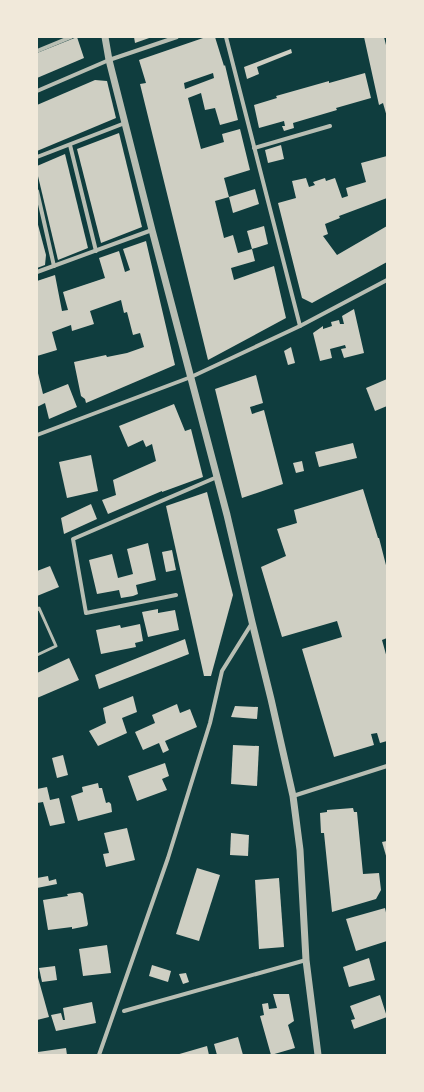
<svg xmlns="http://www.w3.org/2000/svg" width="424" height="1092" font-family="Figtree,sans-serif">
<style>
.building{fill:#cfcfc3;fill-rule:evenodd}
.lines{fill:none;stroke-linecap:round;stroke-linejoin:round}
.service{stroke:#b8beb3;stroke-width:3}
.minor{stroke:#b8beb3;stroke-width:4}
.tertiary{stroke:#b8beb3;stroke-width:7}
</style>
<rect width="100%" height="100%" fill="#0f3d3e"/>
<g class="building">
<path d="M77,37L84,58L37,78V53Z"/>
<path d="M134,37H152L135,43Z"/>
<path d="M206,37H215L224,66L225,65L238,120L220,125L215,108L205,110L201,93L188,98L201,149L224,142L222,134L240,129L250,170L224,178L229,197L215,201L224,238L233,235L238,253L252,249L255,261L231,268L234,280L274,266L286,318L208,360L140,84L146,83L139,60ZM213,73L214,78L185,89L184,83Z"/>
<path d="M364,37H384L387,49V117L383,103L379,105Z"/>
<path d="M291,49L292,53L257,67L259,74L247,79L244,67Z"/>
<path d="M365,73L371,98L336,108L337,110L293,123L294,128L284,131L282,126H285L284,121L259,128L254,105L277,98L276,96L329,81V83Z"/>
<path d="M95,80L107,81L116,118L37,151V105Z"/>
<path d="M119,133L142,227L101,243L77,149Z"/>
<path d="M281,145L284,159L268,163L265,150Z"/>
<path d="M65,154L88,248L58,260L37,172V166Z"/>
<path d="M387,156V198L339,216L340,218L325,224L328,234L323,236L337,255L387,226V262L312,303L302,298L278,203L296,198L292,181L306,178L309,187L315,185L313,182L325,178L326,181L335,178L342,198L348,196L346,188L366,182L361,163Z"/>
<path d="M255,189L259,204L233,213L229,197Z"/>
<path d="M37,221L46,255L45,265L37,268Z"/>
<path d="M264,226L268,244L252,249L247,231Z"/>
<path d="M146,241L175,365L86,403L85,399L81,396L74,362L106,355L107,357L127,353L144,347L140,333L133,335L127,312L124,313L121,300L90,311L94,324L72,331L71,325L52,332L57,350L37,356V281L55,275L62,311L68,310L63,292L105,278L99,258L119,251L125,272L130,270L123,249Z"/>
<path d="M354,309L364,353L344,358L341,349L346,348L345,345L330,349L332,358L320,361L313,333L323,326V329L332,326L331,322L339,320L340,324H344L342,316Z"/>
<path d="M291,347L295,363L288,365L284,351Z"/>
<path d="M37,369L43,394L68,384L77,407L49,419L45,403L37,407Z"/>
<path d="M256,375L263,403L250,407L252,414L264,410L283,484L242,498L215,389Z"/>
<path d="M387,379V406L375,411L366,388Z"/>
<path d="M174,404L185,431L191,429L203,477L162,492V491L108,514L102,500L116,495L113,480L156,461L152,444L146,447L143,440L128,447L119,426Z"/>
<path d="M353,443L357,458L319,467L315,452Z"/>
<path d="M91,455L98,491L67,498L59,462Z"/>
<path d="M302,461L304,471L296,473L293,463Z"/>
<path d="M363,489L378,538H379L387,569V638L382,640L387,658V741L380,743L377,733L371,734L374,745L334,757L302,649L342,637L337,621L282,637L261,567L286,556L277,529L297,523L294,510Z"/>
<path d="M207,492L233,595L211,676H204L166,506Z"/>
<path d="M91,504L97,519L64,534L61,518Z"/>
<path d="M148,543L156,580L136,585L138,594L133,596L121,598L119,590L97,594L89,560L112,554L118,578L133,574L127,549Z"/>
<path d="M172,550L176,570L166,572L162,552Z"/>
<path d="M50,566L59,587L37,596V571Z"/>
<path d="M158,609V613L175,610L179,630L148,637L142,612Z"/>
<path d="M140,624L143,641L135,643L136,647L101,654L96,630L120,625L121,628Z"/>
<path d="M185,639L189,654L99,689L95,675Z"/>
<path d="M69,658L79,680L37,698V673Z"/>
<path d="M133,696L137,712L122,718L127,733L98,746L89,731L106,723L103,708Z"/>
<path d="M177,704L180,713L190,709L197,727L165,741L169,750L163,753L159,743L143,750L135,732L155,723L152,715Z"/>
<path d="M235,706L258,707L257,719L231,717Z"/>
<path d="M233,745L259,746L257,786L231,784Z"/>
<path d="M63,755L68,775L57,778L52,758Z"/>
<path d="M165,763L169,776L162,779L167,790L137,801L128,776Z"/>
<path d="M98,783L99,788H102L106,803L109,802L111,804L112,812L78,821L71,796L83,792L82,787Z"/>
<path d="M47,787L50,800L59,798L65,823L50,826L43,802L37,803V789Z"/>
<path d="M353,808L354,812H357L363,874L379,873L381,890L376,899L332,912L324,833H321L320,813L327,812V810Z"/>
<path d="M127,828L135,860L106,867L103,854L109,853L104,833Z"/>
<path d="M231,833L249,835L248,856L230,855Z"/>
<path d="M387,841V859L382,842Z"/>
<path d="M197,868L220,875L199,941L176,934Z"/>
<path d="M48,876L49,881L56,879L57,884L37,888V878Z"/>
<path d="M279,878L284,947L259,949L255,880Z"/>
<path d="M80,892L83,894L88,924L87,926L72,929V927L48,930L43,900L68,896L67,894Z"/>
<path d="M385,908L387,917V941L356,951L346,919Z"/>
<path d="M107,945L111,973L83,976L79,949Z"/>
<path d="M369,958L375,980L349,987L343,967Z"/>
<path d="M152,965L171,971L168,982L149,976Z"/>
<path d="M55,966L57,980L42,982L39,968Z"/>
<path d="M186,973L189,982L183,984L179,974Z"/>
<path d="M37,974L49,1017L37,1020Z"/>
<path d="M273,994H289L294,1021L288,1025L295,1048L271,1055L260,1016L264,1015L262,1004L268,1003L269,1009L277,1008Z"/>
<path d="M380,995L387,1017L354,1029L351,1020L355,1019L350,1006Z"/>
<path d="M92,1002L96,1023L56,1031L51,1015L61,1013L63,1020H65L63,1008Z"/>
<path d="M238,1037L243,1055H217L214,1044Z"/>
<path d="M207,1046L209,1055H176Z"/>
<path d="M66,1048L67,1055H38V1052Z"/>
</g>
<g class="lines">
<path class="service" d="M37,610L39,608L56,646L37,655"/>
<g class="minor">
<path d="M226,37L300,326"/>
<path d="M37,51L71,37"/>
<path d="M37,91L109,60L177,37"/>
<path d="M70,145L96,251"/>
<path d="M254,148L330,126"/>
<path d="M37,157L125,123"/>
<path d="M37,191L54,266"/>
<path d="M37,272L152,230"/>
<path d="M37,435L191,377L300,326L387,280"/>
<path d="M176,595L86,613L73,539L217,477"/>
<path d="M293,796L387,766"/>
<path d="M124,1011L306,960"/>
<path d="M99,1055L168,858L210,723L222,671L252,623"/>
</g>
<path class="tertiary" d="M105,37L109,60L152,230L227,515L252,622L271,699L293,796L300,850L306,960L318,1055"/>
</g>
<rect width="424" height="1092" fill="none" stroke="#f1e9da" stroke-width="76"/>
</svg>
